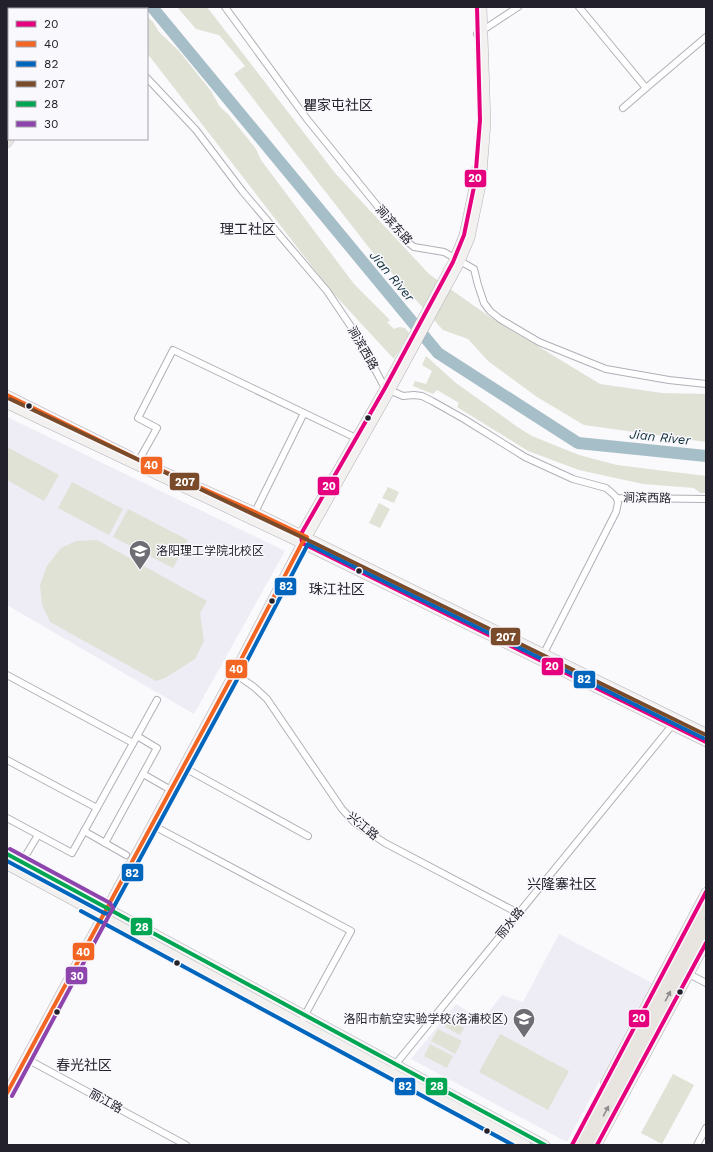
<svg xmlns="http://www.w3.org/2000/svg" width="713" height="1152" font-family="'Work Sans','Noto Sans SC',sans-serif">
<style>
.built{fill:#eeecf5}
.green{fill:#e0e2d6}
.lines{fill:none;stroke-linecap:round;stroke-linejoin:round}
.river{stroke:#a6bec7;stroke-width:12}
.street-casing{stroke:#b1b0b6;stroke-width:8}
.secondary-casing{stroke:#b1b0b6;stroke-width:10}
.primary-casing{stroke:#d6d5d8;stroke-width:12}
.street{stroke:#fefeff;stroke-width:6}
.secondary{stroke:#f3f1ef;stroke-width:9}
.primary{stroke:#e8e5e0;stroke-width:10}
.bus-1-casing{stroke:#f9f8fd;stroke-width:7}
.bus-2-casing{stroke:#f9f8fd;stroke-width:7}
.bus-3-casing{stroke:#f9f8fd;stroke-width:7}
.bus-4-casing{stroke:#f9f8fd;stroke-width:7}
.bus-5-casing{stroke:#f9f8fd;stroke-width:7}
.bus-6-casing{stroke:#f9f8fd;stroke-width:7}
.bus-1{stroke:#e5007d;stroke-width:4}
.bus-2{stroke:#f26522;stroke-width:4}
.bus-3{stroke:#0065bd;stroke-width:4}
.bus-4{stroke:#7a4b2a;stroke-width:4}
.bus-5{stroke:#00a651;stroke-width:4}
.bus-6{stroke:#8e44ad;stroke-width:4}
.oneway{fill:#8f8d8f}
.bus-dot{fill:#23212b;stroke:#f9f8fd;stroke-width:1.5}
.labels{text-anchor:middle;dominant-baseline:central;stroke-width:3;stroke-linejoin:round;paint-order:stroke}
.street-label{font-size:12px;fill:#23212b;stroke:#f9f8fd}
.poi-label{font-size:12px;fill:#23212b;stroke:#f9f8fd;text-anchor:start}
.water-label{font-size:13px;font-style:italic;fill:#0d2f39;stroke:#f9f8fd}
.quarter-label{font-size:14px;fill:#23212b;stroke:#f9f8fd}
.line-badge{stroke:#f9f8fd;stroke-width:1.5}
.badge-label{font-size:11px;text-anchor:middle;font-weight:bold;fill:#fff}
</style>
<rect width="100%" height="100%" fill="#faf9fc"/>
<g class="built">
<path d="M7,7H38L39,9H9V76L7,79Z"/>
<path d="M7,417L285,551L194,714L7,605Z"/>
<path d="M559,934L652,983L567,1142L411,1059L456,1004L482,1020L502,995L523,1002Z"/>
</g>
<g class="green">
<path d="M177,7H207L335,173L429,274L490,317L600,384L662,393L706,394V442L584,425L537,397L488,361L468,339L443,330L370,249L234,74L245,66L219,35L196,29Z"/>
<path d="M147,16L153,22L159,32L179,51L211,91L220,107L228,114L256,149L261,160L354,284L388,318L390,321L387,322L394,329L399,327L405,328L409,333L394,359L331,291L147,53Z"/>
<path d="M426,356L456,383L519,428L532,436L579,455L617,465L706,476V493H700L694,488L643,484L579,470L528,451L457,407L459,403L437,390L433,394L413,386L415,381L426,384L432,371L422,365Z"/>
<path d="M7,447L59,475L44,501L7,480Z"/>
<path d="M72,482L123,509L109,535L58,508Z"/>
<path d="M388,487L399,492L394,503L382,498Z"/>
<path d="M379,503L390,509L380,528L369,523Z"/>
<path d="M128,509L188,540L173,568L113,537Z"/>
<path d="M97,540L207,601L200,613L204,641L195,659L165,678L156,681L50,622L42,605L40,585L47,566L61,548L76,541Z"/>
<path d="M449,1019L464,1028L460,1035L445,1027Z"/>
<path d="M438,1029L462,1041L455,1054L431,1041Z"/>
<path d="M500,1034L569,1071L548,1110L479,1072Z"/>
<path d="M430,1044L453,1056L447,1068L424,1056Z"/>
<path d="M673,1074L694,1085L662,1144L641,1133Z"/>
</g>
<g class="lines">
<path class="river" d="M152,7L438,353L578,443L706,456"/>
<g class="street-casing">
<g id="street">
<path d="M225,7L307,119L405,240L414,247L444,252L474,269L478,285L484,303L490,311L500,319L539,342L606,369L669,380L706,384"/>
<path d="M579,7L646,88L623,108"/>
<path d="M477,34L518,7"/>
<path d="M147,78L196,130L243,192L327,291L356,334L385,388L403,396L414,395L422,396L432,401L464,419L525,457L573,479L606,488L612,493L617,498L706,499"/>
<path d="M646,88L706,37"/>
<path d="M139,460L157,428L138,418L173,350L356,438"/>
<path d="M255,512L304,413"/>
<path d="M544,653L616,512L618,503L617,498"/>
<path d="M234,673L254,687L267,699L342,809L355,823L385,843L518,913"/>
<path d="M7,675L133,743"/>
<path d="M7,760L97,808"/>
<path d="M183,767L308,836"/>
<path d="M143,774L171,790"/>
<path d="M7,818L72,853L157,700"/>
<path d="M152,825L351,931L300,1024"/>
<path d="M84,831L126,855"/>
<path d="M105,843L157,748L137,736"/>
<path d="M20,865L38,835"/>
<path d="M689,974L706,983"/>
<path d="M25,1058L186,1145"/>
<path d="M394,1066L674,723"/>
<path d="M697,1145L706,1128"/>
</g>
</g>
<g class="secondary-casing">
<g id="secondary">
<path d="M7,395L130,456"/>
<path d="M7,404L309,547L706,742"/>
<path d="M158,469L255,512L706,733"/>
<path d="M302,539L301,534L385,388L453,262L464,235L475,182L476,170"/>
<path d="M7,854L545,1145"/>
<path d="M7,865L526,1145"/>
<path d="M605,1083L706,892"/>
<path d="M7,1093L234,673L302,543L307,537L391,389L459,264L470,238L481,185L486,123L482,7"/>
<path d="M597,1145L706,943"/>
</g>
</g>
<g class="primary-casing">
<g id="primary">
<path d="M66,9L67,7"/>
<path d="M79,9L80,7"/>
<path d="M7,119L9,115"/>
<path d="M7,142L9,139"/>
<path d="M577,1145L706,905"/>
<path d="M588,1145L706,925"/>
</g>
</g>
<use href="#street" class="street"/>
<use href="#secondary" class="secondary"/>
<use href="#primary" class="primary"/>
<g class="bus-1-casing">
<g id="bus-1">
<path d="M477,7L480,120L475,182L464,235L453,262L385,388L301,534L302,543L706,742"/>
<path d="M572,1145L706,892"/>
<path d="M597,1145L706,943"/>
</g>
</g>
<g class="bus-2-casing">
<path id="bus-2" d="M7,395L139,460L255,512L307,537L302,543L234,673L7,1093"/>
</g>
<g class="bus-3-casing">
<g id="bus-3">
<path d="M7,861L104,913L108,914L111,912L239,676L308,544L703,738"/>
<path d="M81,911L513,1145"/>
</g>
</g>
<g class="bus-4-casing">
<path id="bus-4" d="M10,399L312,542L706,735"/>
</g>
<g class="bus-5-casing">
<path id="bus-5" d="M7,854L545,1145"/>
</g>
<g class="bus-6-casing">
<path id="bus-6" d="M10,849L110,903L113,908L12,1096"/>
</g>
<use href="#bus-1" class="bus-1"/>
<use href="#bus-2" class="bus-2"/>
<use href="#bus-3" class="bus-3"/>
<use href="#bus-4" class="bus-4"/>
<use href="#bus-5" class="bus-5"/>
<use href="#bus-6" class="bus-6"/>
</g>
<defs><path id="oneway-solid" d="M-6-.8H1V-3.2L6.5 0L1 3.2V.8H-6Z"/></defs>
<g class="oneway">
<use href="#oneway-solid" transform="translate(668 996) rotate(-62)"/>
<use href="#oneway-solid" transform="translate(606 1111) rotate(-62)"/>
</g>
<defs>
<g id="university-pin" transform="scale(1.15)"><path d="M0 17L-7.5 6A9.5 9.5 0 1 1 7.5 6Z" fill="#6e6d74" stroke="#f9f8fd"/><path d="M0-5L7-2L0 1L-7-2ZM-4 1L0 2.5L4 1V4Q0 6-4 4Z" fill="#fff"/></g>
<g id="school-pin" transform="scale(1.15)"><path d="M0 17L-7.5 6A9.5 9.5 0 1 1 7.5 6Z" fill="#6e6d74" stroke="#f9f8fd"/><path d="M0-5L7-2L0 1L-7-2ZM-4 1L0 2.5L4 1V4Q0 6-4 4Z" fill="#fff"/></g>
</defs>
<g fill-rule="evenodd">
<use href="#university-pin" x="140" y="551"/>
<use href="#school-pin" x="524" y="1019"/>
</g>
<g class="bus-dot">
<circle cx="29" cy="406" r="3.5"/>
<circle cx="368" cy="418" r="3.5"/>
<circle cx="359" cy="571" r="3.5"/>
<circle cx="272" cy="601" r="3.5"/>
<circle cx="177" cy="963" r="3.5"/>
<circle cx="680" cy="992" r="3.5"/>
<circle cx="57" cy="1012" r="3.5"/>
<circle cx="487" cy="1131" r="3.5"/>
</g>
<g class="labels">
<g class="street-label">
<text transform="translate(394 225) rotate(48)">涧滨东路</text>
<text transform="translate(363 348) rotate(60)">涧滨西路</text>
<text transform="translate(647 498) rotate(1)">涧滨西路</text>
<text transform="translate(363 826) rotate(39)">兴江路</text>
<text transform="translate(510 923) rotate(-51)">丽水路</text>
<text transform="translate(106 1101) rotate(29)">丽江路</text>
</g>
<g class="poi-label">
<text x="156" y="551">洛阳理工学院北校区</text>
<text x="508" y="1019" text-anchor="end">洛阳市航空实验学校(洛浦校区)</text>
</g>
<g class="water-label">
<text transform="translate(392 276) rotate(50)">Jian River</text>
<text transform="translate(660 437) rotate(6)">Jian River</text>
</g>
<g class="quarter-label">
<text x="338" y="105">瞿家屯社区</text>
<text x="248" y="229">理工社区</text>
<text x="337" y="589">珠江社区</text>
<text x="562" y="884">兴隆寨社区</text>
<text x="84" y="1065">春光社区</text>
</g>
</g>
<g class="line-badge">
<rect x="464" y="169" width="23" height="19" rx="4" fill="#e5007d"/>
<rect x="140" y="456" width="23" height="19" rx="4" fill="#f26522"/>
<rect x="169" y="472" width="31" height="19" rx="4" fill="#7a4b2a"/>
<rect x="317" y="476" width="23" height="20" rx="4" fill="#e5007d"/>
<rect x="274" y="577" width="23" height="19" rx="4" fill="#0065bd"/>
<rect x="490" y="627" width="31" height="19" rx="4" fill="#7a4b2a"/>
<rect x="541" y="657" width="23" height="19" rx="4" fill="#e5007d"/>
<rect x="225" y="659" width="23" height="20" rx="4" fill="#f26522"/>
<rect x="573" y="670" width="23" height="19" rx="4" fill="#0065bd"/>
<rect x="121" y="863" width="23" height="19" rx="4" fill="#0065bd"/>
<rect x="130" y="917" width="23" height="19" rx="4" fill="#00a651"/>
<rect x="72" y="942" width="23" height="19" rx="4" fill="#f26522"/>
<rect x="65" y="966" width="23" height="19" rx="4" fill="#8e44ad"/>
<rect x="628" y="1009" width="22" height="19" rx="4" fill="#e5007d"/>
<rect x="394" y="1077" width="22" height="19" rx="4" fill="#0065bd"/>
<rect x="425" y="1077" width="23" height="19" rx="4" fill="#00a651"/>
</g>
<g class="badge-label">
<text x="475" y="182">20</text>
<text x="151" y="469">40</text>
<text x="185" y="486">207</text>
<text x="329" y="490">20</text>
<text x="286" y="590">82</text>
<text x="506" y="641">207</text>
<text x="552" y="670">20</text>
<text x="236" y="673">40</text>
<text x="584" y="683">82</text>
<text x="132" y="877">82</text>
<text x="142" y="931">28</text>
<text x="83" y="956">40</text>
<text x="77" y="980">30</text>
<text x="639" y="1022">20</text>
<text x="405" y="1090">82</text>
<text x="437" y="1090">28</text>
</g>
<rect width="713" height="1152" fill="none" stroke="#23212b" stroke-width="16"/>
<rect x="8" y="8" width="140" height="132" fill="#f9f8fd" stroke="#a3a2a9"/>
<rect x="16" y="21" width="20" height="6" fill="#e5007d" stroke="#a3a2a9"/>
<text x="44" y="28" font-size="12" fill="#23212b">20</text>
<rect x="16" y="41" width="20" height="6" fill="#f26522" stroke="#a3a2a9"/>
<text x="44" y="48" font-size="12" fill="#23212b">40</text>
<rect x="16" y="61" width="20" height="6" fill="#0065bd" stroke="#a3a2a9"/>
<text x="44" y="68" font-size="12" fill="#23212b">82</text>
<rect x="16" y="81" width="20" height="6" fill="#7a4b2a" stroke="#a3a2a9"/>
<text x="44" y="88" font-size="12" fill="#23212b">207</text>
<rect x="16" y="101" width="20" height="6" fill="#00a651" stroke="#a3a2a9"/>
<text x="44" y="108" font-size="12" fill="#23212b">28</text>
<rect x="16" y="121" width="20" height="6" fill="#8e44ad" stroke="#a3a2a9"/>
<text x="44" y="128" font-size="12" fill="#23212b">30</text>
</svg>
